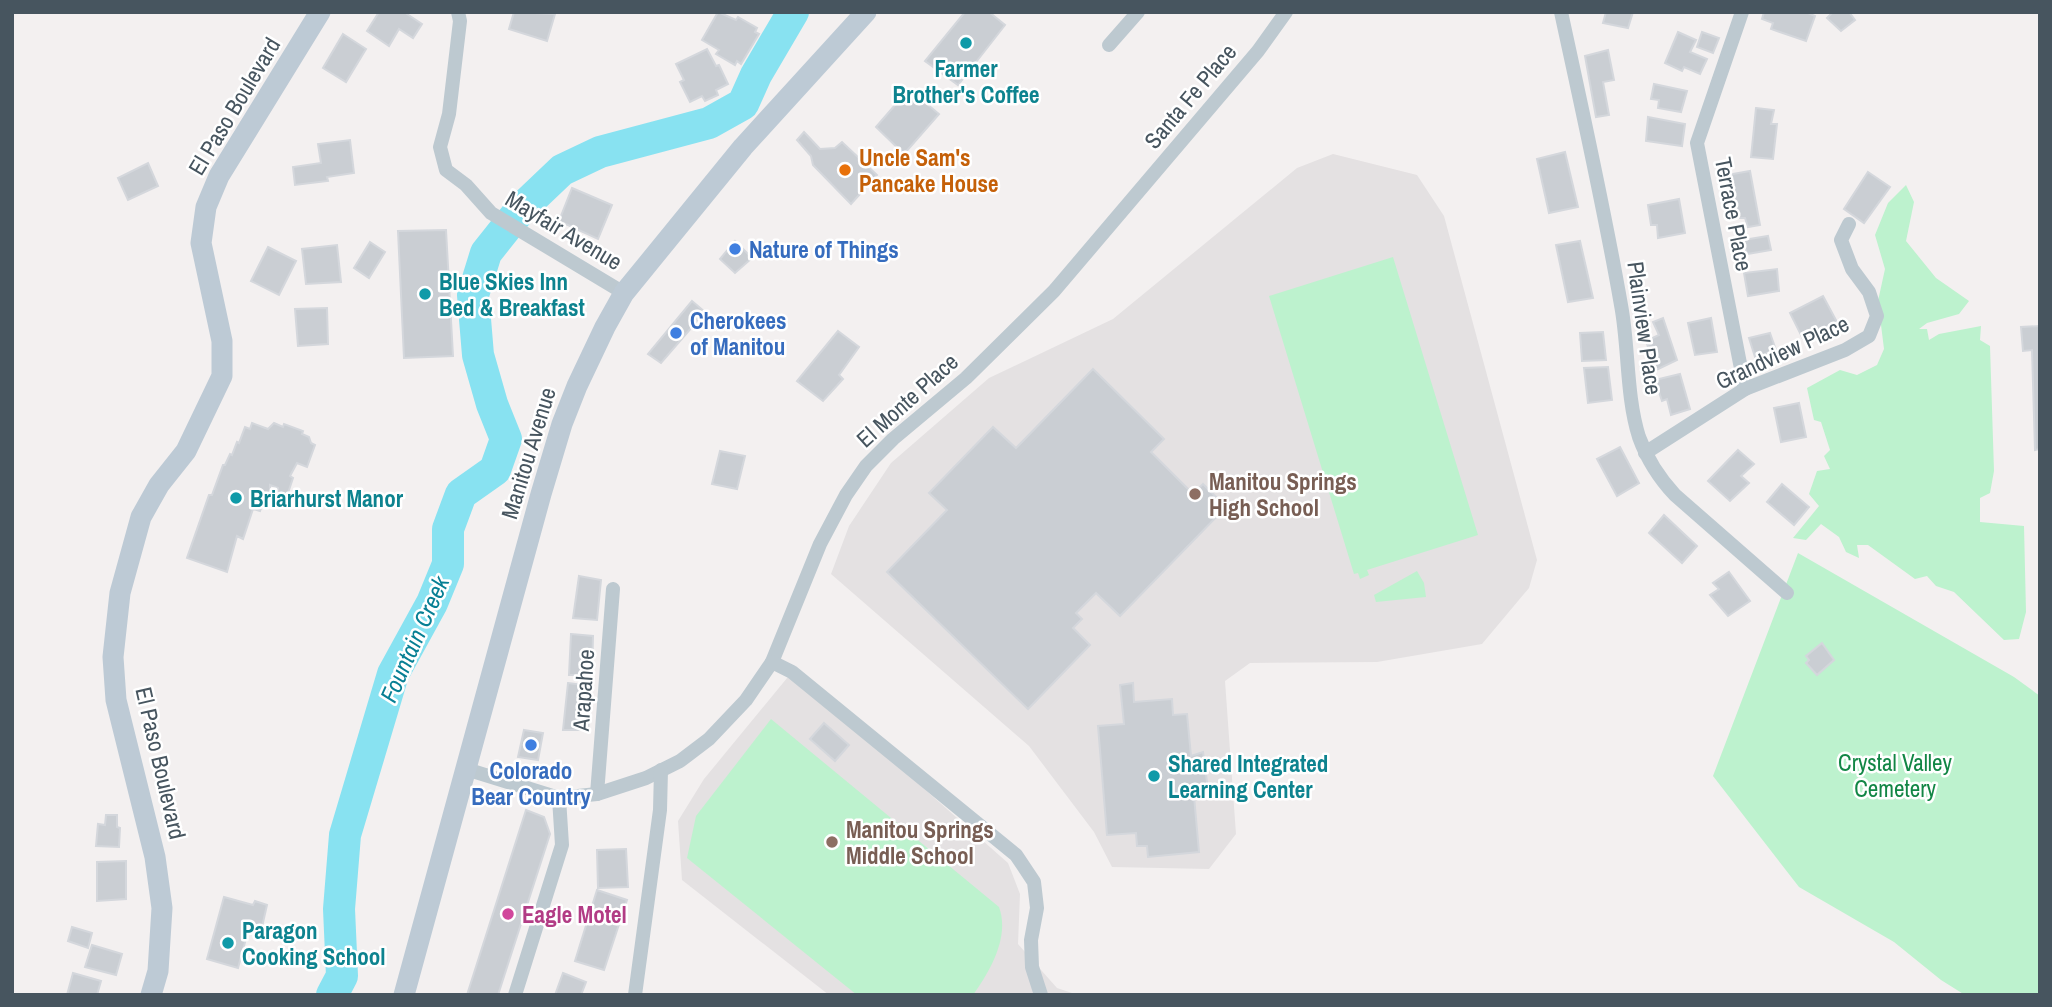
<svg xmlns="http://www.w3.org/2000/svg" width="2052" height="1007" font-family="'Archivo Narrow',sans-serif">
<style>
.education{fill:#e4e1e2}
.green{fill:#bdf2ce}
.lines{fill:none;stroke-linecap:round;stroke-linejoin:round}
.river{stroke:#88e2f1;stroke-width:32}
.building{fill:#caced3;stroke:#d4d7dc;stroke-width:2}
.street{stroke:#bdc9d0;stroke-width:14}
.secondary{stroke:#bdcad5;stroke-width:21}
.culture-dot{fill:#0f9aa8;stroke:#fff;stroke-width:2.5}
.food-dot{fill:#e8710a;stroke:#fff;stroke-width:2.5}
.shop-dot{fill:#3f7fe0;stroke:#fff;stroke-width:2.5}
.education-dot{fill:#8d6e63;stroke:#fff;stroke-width:2.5}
.hotel-dot{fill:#d1479c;stroke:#fff;stroke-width:2.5}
.labels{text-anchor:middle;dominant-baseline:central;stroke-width:5;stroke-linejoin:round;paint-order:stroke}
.culture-label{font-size:23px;font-weight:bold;fill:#0d838f;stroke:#fff;text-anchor:start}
.street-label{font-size:23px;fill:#47555f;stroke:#fff}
.food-label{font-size:23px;font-weight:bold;fill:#c56008;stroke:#fff;text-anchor:start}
.shop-label{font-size:23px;font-weight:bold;fill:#366cbe;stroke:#fff;text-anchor:start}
.education-label{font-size:23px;font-weight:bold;fill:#785e54;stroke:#fff;text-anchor:start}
.park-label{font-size:23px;fill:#128645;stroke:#fff}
.hotel-label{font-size:23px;font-weight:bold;fill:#b23c85;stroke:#fff;text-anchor:start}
.water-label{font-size:24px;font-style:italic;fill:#077f94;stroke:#fff}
</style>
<rect width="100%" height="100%" fill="#f3f0f0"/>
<g class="education">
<path d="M1333,154L1417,175L1444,216L1537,560L1529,588L1482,644L1377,662L1250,663L1225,681L1236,834L1209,869L1112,867L1094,832L1029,746L831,574L849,526L891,463L989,378L1113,319L1297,168Z"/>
<path d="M792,672L1008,863L1020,894L1018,944L1057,988L1078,995H829L682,880L678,821L704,779Z"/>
</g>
<g class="green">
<path d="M1906,185L1914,202L1906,241L1936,278L1969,301L1959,314L1927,323L1919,329H1927L1929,340L1939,334L1981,326L1980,340L1990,346L1994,471L1990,493L1980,498V522L2024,526L2026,612L2019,639L2004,640L1954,592L1936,586L1927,576L1915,579L1868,545H1857L1859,558L1846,552L1839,537L1821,524L1806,540L1793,538L1819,506L1809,494L1817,471L1830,469L1824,456L1830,450L1821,422L1814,420L1807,388L1840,370L1857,375L1877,365L1884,349L1878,301L1885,269L1875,235L1888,203Z"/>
<path d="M1393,257L1478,535L1367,570L1369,575L1360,579L1358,573L1354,574L1269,296Z"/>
<path d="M1798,553L2014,677L2040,696V995H1965L1941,980L1894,942L1799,887L1713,776Z"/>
<path d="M1417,571L1424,583L1426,597L1376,602L1374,595Z"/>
<path d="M771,719L999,907C1010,937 990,971 973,995H857L687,858L696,816Z"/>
</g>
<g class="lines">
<path class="river" d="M332,995L342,976L339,909L345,835L393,674L432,603L448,564V529L461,494L495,470L506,439L492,404L478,355L473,295L486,253L521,209L562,170L600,152L709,123L743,104L756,75L793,12"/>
</g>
<g class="building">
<path d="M379,12H408L407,14L422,24L413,38L399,29L389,46L367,31Z"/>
<path d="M514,12L555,14L547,41L509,29Z"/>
<path d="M718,12L736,20L738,17L757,28L755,32L759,34L741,64L737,61L735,65L716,54L719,50L702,40Z"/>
<path d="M965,12H989L1005,25L958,85L925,61Z"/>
<path d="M1606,12H1633L1628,28L1603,23Z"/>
<path d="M1764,12H1806L1815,16L1806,41L1771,29L1773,23L1762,19Z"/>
<path d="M1833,12H1849L1855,20L1841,31L1827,18Z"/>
<path d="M1678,32L1696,40L1690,52L1707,59L1700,74L1684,67L1682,71L1665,63Z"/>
<path d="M1702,32L1719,38L1713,53L1697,47Z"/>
<path d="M343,34L366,49L346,82L323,68Z"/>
<path d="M707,49L716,66L719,65L728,84L716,90L718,95L705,101L702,96L690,102L680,82L684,80L676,64Z"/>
<path d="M1608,50L1614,80L1603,82L1609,115L1596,117L1585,56Z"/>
<path d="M1654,84L1687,91L1681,112L1658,108L1659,100L1651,99Z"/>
<path d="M909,89L939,114L904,154L876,127Z"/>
<path d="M1756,108L1774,110L1771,124H1777L1773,159L1751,157Z"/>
<path d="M1648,117L1685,124L1682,146L1646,141Z"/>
<path d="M804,132L820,149L835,148L842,142L877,175L851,204L813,165L811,156L797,140Z"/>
<path d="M350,140L354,173L327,177L328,181L295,185L293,167L321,163L318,144Z"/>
<path d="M1565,152L1578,207L1549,213L1537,159Z"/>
<path d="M148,163L158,186L128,200L118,178Z"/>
<path d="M1750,171L1760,225L1748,227L1745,218H1736L1727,175Z"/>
<path d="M1868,172L1890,187L1864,223L1844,209Z"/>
<path d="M572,188L612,205L598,239L559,221Z"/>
<path d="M1679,199L1685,233L1658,238L1657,225H1651L1648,205Z"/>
<path d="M446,230L453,356L404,358L398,231Z"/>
<path d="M1768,236L1771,250L1747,254L1743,240Z"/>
<path d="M735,241L752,258L735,273L720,259Z"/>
<path d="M1580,241L1593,298L1568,302L1556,245Z"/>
<path d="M370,242L385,252L369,278L354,268Z"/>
<path d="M337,245L341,282L306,284L302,249Z"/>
<path d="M268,247L296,261L279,295L251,281Z"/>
<path d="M1777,269L1779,291L1748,296L1744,273Z"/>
<path d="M1823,296L1837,322L1803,339L1790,313Z"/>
<path d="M692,301L705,312L661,363L648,354Z"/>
<path d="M327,308L328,344L298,346L295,309Z"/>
<path d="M1663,318L1677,360L1656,370L1646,341L1659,335L1653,322Z"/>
<path d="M1711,318L1717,352L1695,355L1688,323Z"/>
<path d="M2040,326V449L2035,450L2032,350L2023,351L2021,327Z"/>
<path d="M838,331L859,347L839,375L843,379L823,401L797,381Z"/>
<path d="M1603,332L1606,360L1582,361L1580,333Z"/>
<path d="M1770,333L1776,350L1767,353L1768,356L1755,357L1749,338Z"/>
<path d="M1608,367L1612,400L1588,403L1584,368Z"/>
<path d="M1093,369L1164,439L1151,452L1193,494L1203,484L1226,507L1120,616L1096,593L1076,613L1082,619L1073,628L1090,645L1028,709L887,572L947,510L929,493L993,427L1016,448Z"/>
<path d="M1680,374L1690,409L1671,415L1667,399L1662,401L1655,380Z"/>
<path d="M1799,403L1806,437L1781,442L1774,408Z"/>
<path d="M252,423L268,429L274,423L283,427L284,424L303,431L302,434L309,437L311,443L315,445L307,467L297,463L290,476L293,478L286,499L279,497L278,488L270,485V493L265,498L260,511L253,509L243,539L237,536L227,572L187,558L209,495H212L223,465H225L230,454L232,455L237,442L239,443L245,427L250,429Z"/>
<path d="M1620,447L1639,483L1617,496L1597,459Z"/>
<path d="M1738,450L1754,464L1741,476L1749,483L1730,501L1708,481Z"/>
<path d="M720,451L745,456L737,489L712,484Z"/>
<path d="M1782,484L1809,507L1794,525L1767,502Z"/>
<path d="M1664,515L1697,546L1682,563L1649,533Z"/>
<path d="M1729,572L1750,601L1728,616L1710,595L1719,589L1713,583Z"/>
<path d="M579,576L601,580L597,620L573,618Z"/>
<path d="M571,634L593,636L592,675H569Z"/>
<path d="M1822,643L1834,660L1817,675L1806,663L1809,660L1806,656Z"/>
<path d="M568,683L592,686L588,730H563Z"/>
<path d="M1133,683L1134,702L1172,699L1173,715L1187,714L1191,756L1203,752L1209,797L1194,796L1199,852L1148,857L1147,846H1137L1136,833L1107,835L1098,726L1124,724L1120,685Z"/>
<path d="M824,723L849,745L835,761L810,739Z"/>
<path d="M524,730L543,733L538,760L518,757Z"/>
<path d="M526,810L544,817L550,834L498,995H467Z"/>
<path d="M106,815H117V827L120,828L119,847L96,846L98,824L105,825Z"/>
<path d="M626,849L628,887L598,888L597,850Z"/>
<path d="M126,861V899L97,901V862Z"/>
<path d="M597,890L627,900L604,970L575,961Z"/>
<path d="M224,897L253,905L255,901L267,905L262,927L250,924L238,968L207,959Z"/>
<path d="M72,927L92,933L88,948L68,941Z"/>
<path d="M92,945L122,954L116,975L85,967Z"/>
<path d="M73,973L101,981L97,995H67Z"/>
<path d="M563,973L586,982L581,995H555Z"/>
</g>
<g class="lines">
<g class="street">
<path d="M458,12L460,21L449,114L440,147L446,170L466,185L491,213L624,293"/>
<path d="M1561,12C1582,109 1604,207 1621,305C1629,347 1626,396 1639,437C1647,459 1659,478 1675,495L1787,593"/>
<path d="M1742,12L1697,143L1745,389"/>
<path d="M1109,45L1138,12"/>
<path d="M1645,453L1745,389L1845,350L1869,336L1877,316L1869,292L1852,269L1841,240L1849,224"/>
<path d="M772,662L820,544L846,495L866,466L893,439L966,378L1054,291L1258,51L1286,12"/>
<path d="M466,769L559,798L597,794L646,778L680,761L709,739L746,700L772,662L792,672L1016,855L1034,882L1037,908L1031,940L1032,967L1041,995"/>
<path d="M597,794L613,589"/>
<path d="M515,995L562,845L559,798"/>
<path d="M635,995L660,810L661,770"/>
</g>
<g class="secondary">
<path d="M151,995L158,971L162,908L155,857L116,700L113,657L120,593L141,517L159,485L186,451L222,376V341L201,243L206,207L219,176L320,12"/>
<path d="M404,995L541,494L562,424L577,386L605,327L624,293L743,147L866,12"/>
</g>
</g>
<g class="culture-dot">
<circle cx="966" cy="43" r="7"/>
<circle cx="425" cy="294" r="7"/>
<circle cx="236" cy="498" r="7"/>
<circle cx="1154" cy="776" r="7"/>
<circle cx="228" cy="943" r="7"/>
</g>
<circle class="food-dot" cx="845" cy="170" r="7"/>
<g class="shop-dot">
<circle cx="735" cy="249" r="7"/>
<circle cx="676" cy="333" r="7"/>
<circle cx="531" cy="745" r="7"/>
</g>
<g class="education-dot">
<circle cx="1195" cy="494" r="7"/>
<circle cx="832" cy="842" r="7"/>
</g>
<circle class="hotel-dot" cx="508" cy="914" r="7"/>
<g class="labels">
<g class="culture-label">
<text x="966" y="68" text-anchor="middle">Farmer<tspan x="966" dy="26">Brother's Coffee</tspan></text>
<text x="439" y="281">Blue Skies Inn<tspan x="439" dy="26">Bed &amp; Breakfast</tspan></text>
<text x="250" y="498">Briarhurst Manor</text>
<text x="1168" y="763">Shared Integrated<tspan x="1168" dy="26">Learning Center</tspan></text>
<text x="242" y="930">Paragon<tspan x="242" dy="26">Cooking School</tspan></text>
</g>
<g class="street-label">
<text transform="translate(1190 96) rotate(-50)">Santa Fe Place</text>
<text transform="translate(234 106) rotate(-59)">El Paso Boulevard</text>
<text transform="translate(1734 214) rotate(79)">Terrace Place</text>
<text transform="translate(564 230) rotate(31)">Mayfair Avenue</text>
<text transform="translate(1645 328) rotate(82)">Plainview Place</text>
<text transform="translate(1782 352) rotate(-25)">Grandview Place</text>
<text transform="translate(907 400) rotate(-42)">El Monte Place</text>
<text transform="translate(528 453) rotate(-73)">Manitou Avenue</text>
<text transform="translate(583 690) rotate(-86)">Arapahoe</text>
<text transform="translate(161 763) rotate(77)">El Paso Boulevard</text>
</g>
<g class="food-label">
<text x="859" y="157">Uncle Sam's<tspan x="859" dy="26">Pancake House</tspan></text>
</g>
<g class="shop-label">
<text x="749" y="249">Nature of Things</text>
<text x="690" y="320">Cherokees<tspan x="690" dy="26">of Manitou</tspan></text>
<text x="531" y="770" text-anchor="middle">Colorado<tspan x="531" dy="26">Bear Country</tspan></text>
</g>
<g class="education-label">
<text x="1209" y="481">Manitou Springs<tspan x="1209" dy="26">High School</tspan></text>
<text x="846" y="829">Manitou Springs<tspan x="846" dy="26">Middle School</tspan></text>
</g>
<g class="park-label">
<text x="1895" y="762">Crystal Valley<tspan x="1895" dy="26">Cemetery</tspan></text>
</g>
<g class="hotel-label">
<text x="522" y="914">Eagle Motel</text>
</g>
<g class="water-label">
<text transform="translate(414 639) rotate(-66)">Fountain Creek</text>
</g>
</g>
<rect width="2052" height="1007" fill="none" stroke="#47555f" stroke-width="28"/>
</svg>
